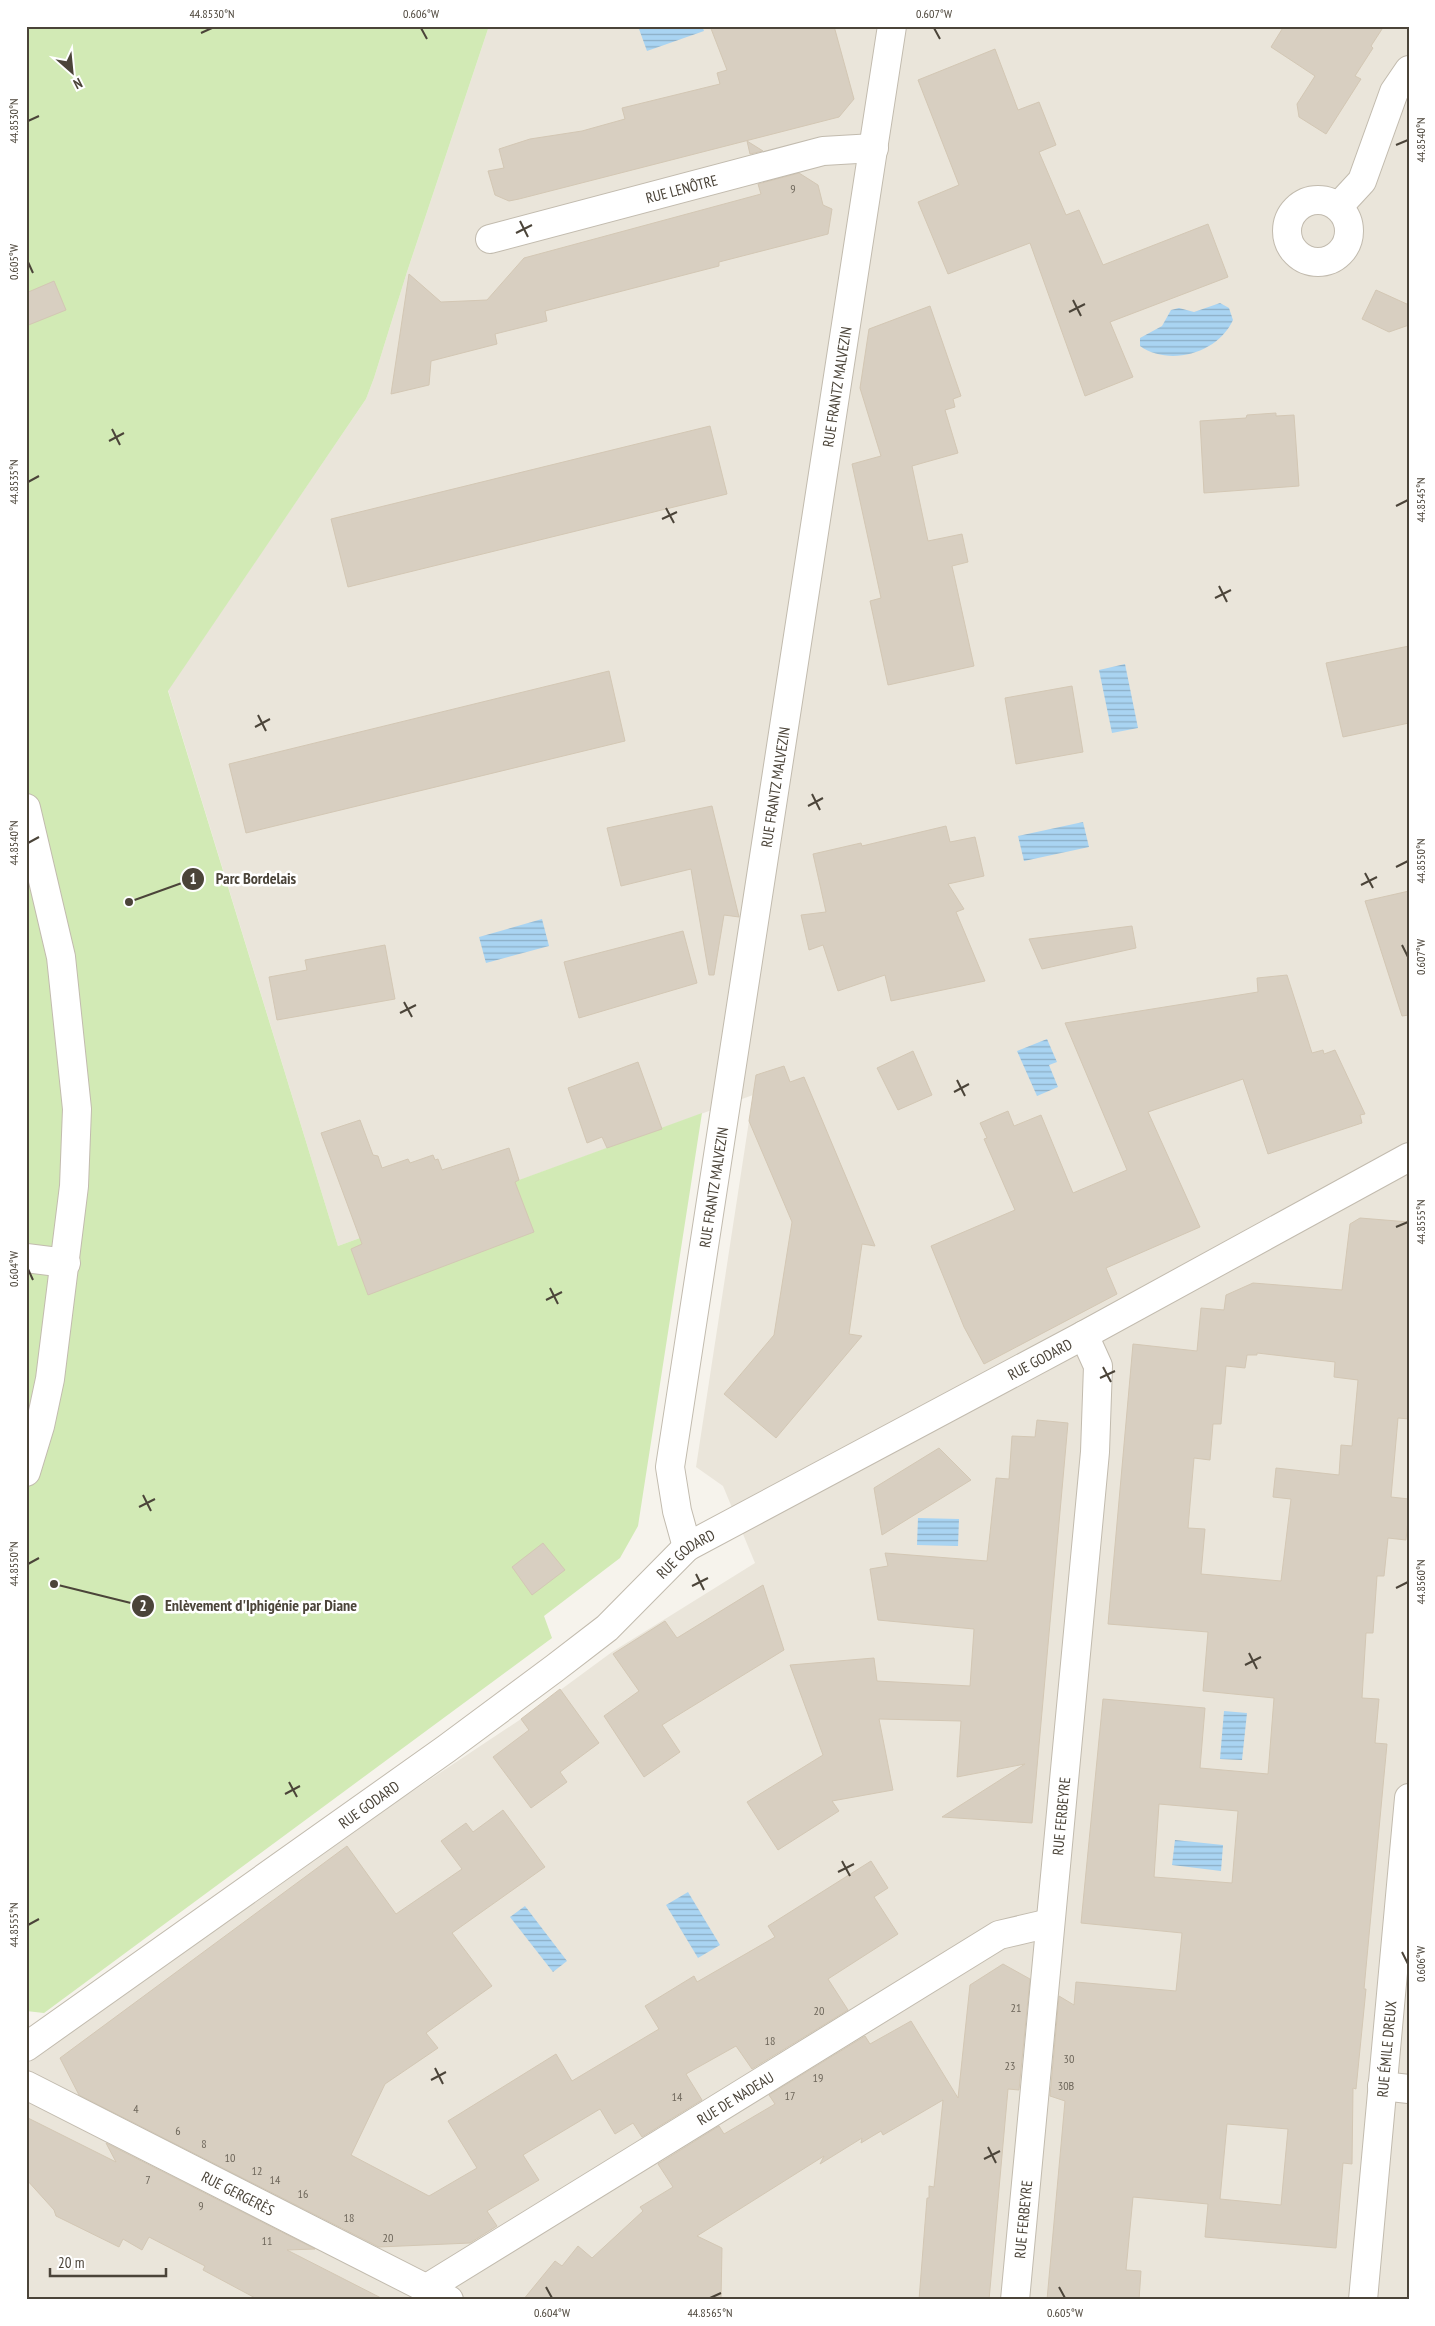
<svg xmlns="http://www.w3.org/2000/svg" width="1435" height="2326" font-family="'PT Sans Narrow',sans-serif">
<style>
.residential{fill:#eae5da}
.park{fill:#d2eab5}
.water{fill:url(#water-rules)}
.building{fill:#d8cfc1;stroke:#d3c7b4;fill-rule:evenodd}
.lines{fill:none;stroke-linecap:round;stroke-linejoin:round}
.minor-casing{stroke:#c2bbae;stroke-width:30}
.minor{stroke:#fff;stroke-width:28}
.ticks{fill:none;stroke:#4b4439;stroke-width:2}
.labels{text-anchor:middle;dominant-baseline:central;stroke-width:5;stroke-linejoin:round;paint-order:stroke}
.number-label{font-size:12px;fill:#6e675b}
.street-label{font-size:15px;fill:#4b4439;stroke:#fff}
.leader{fill:none;stroke:#4b4439;stroke-width:2}
.callout-dot{fill:#4b4439;stroke:#fff;stroke-width:2}
.mark-label{font-size:15px;text-anchor:middle;font-weight:bold;fill:#fff}
.callout-label{font-size:16px;text-anchor:middle;font-weight:bold;fill:#4b4439;stroke:#fff;stroke-width:5;stroke-linejoin:round;paint-order:stroke}
.neatline{fill:none;stroke:#4b4439;stroke-width:2}
.ticks-label{font-size:12px;text-anchor:middle;fill:#4b4439}
</style>
<defs>
<pattern id="water-rules" width="6" height="5" patternUnits="userSpaceOnUse" patternTransform="scale(1.25)"><rect width="6" height="5" fill="#a9d4f2"/><path d="M0 2.5h6" fill="none" stroke="#8caec5"/></pattern>
</defs>
<rect width="100%" height="100%" fill="#f6f3ec"/>
<path class="residential" d="M489,26H1409V2300H26V2048L521,1719L612,1652L755,1563L723,1486L696,1467L753,1095L338,1246L168,690L366,399L374,378L407,272Z"/>
<path class="park" d="M26,26H489L407,272L374,378L366,399L168,691L338,1246L702,1113L638,1526L620,1558L544,1616L552,1638L44,2013L26,2011Z"/>
<g class="water">
<path d="M647,26H702L704,31L647,51L639,29Z"/>
<path d="M1220,303L1229,308L1233,320C1218,353 1170,367 1140,346V338L1162,326L1171,310L1179,308L1194,312Z"/>
<path d="M1125,664L1138,728L1112,733L1099,670Z"/>
<path d="M1083,822L1089,847L1024,861L1018,836Z"/>
<path d="M542,919L549,946L486,963L479,937Z"/>
<path d="M1047,1039L1057,1062L1049,1065L1058,1087L1037,1096L1017,1051Z"/>
<path d="M918,1518L959,1519L958,1546L917,1545Z"/>
<path d="M1224,1711L1247,1713L1242,1760L1220,1759Z"/>
<path d="M1175,1840L1223,1845L1221,1871L1172,1865Z"/>
<path d="M688,1892L720,1945L698,1958L666,1905Z"/>
<path d="M525,1906L567,1961L553,1972L510,1917Z"/>
</g>
<g class="building">
<path d="M710,26H834L854,99L839,117L519,199L509,201L495,195L488,171L504,168L499,149L530,139L582,131L625,119L622,108L720,84L717,73L727,70Z"/>
<path d="M1284,26H1384L1371,46L1373,48L1355,76L1361,79L1326,134L1299,117L1297,104L1315,76L1271,47Z"/>
<path d="M995,49L1018,110L1039,102L1056,145L1039,152L1066,215L1079,210L1103,265L1208,224L1228,277L1110,322L1133,377L1085,396L1030,243L948,274L918,202L959,185L918,80Z"/>
<path d="M747,141L763,151L750,154Z"/>
<path d="M799,173L818,185L823,205L832,209L828,234L719,262V266L545,311L547,321L495,334L497,344L431,361L429,385L391,394L409,274L441,302L487,300L524,258L761,194L758,184Z"/>
<path d="M54,281L66,310L26,326V293Z"/>
<path d="M1376,290L1409,305V325L1389,332L1362,319Z"/>
<path d="M930,306L961,396L953,399L955,407L945,410L958,453L912,466L928,541L962,534L968,562L952,566L974,666L888,685L870,601L881,598L852,464L881,456L860,388L869,329Z"/>
<path d="M1276,413V416L1294,415L1299,486L1204,493L1200,421L1246,418L1247,415Z"/>
<path d="M710,426L727,494L348,587L331,519Z"/>
<path d="M1409,646V723L1343,737L1326,663Z"/>
<path d="M609,671L625,741L246,833L229,764Z"/>
<path d="M1072,686L1083,752L1016,764L1005,698Z"/>
<path d="M712,806L739,917L724,915L714,975H709L691,869L621,886L607,828Z"/>
<path d="M946,826L950,842L975,837L984,876L948,884L964,909L956,912L985,981L891,1001L885,975L838,991L823,945L809,950L801,915L826,912L813,854L861,843L862,846Z"/>
<path d="M1409,891V1015L1402,1016L1365,901Z"/>
<path d="M1132,926L1136,948L1042,969L1029,939Z"/>
<path d="M683,931L697,983L579,1018L564,962Z"/>
<path d="M385,945L395,999L277,1020L269,977L307,970L305,960Z"/>
<path d="M1287,975L1312,1053L1323,1050L1324,1054L1335,1050L1365,1114L1360,1115L1362,1123L1268,1154L1243,1079L1148,1112L1200,1227L1106,1268L1117,1294L984,1364L964,1327L931,1246L1015,1210L984,1139L987,1138L980,1123L1008,1111L1014,1126L1041,1115L1073,1193L1127,1170L1065,1023L1258,992L1257,978Z"/>
<path d="M913,1051L932,1095L898,1110L877,1068Z"/>
<path d="M638,1062L662,1129L607,1148L602,1137L587,1143L568,1088Z"/>
<path d="M784,1066L790,1082L804,1077L875,1246L862,1244L849,1334L862,1336L776,1438L724,1394L774,1335L792,1222L749,1121L756,1075Z"/>
<path d="M360,1120L373,1155L378,1156L382,1168L408,1159L410,1163L433,1155L435,1160L438,1159L442,1170L509,1148L519,1180L515,1182L534,1232L368,1295L351,1249L362,1244L321,1133Z"/>
<path d="M1360,1218L1409,1222V1419L1398,1418L1391,1497L1409,1499V1510L1406,1540L1388,1538L1384,1576H1377L1373,1633H1366L1362,1698L1379,1699L1375,1743L1387,1744L1364,1989H1366L1356,2089L1353,2088L1352,2164L1343,2163L1336,2248L1205,2237L1208,2204L1133,2197L1126,2270L1141,2271L1139,2300H1047L1065,2101L1050,2096L1059,1996L1074,2005L1076,1982L1176,1991L1182,1933L1081,1923L1103,1699L1205,1708L1200,1768L1268,1774L1274,1698L1203,1691L1208,1632L1108,1624L1133,1344L1197,1351L1201,1308L1224,1310L1226,1295L1253,1283L1342,1290L1350,1224ZM1257,1353L1335,1362L1334,1377L1358,1380L1352,1446L1341,1445L1339,1475L1276,1468L1273,1497L1291,1499L1281,1581L1201,1574L1205,1529L1188,1528L1194,1458L1210,1460L1213,1424H1221L1226,1366L1245,1368L1247,1355H1257ZM1159,1804L1238,1811L1232,1883L1154,1877ZM1227,2124L1288,2129L1281,2205L1220,2199Z"/>
<path d="M1037,1420L1068,1423L1032,1823L942,1817L1025,1764L957,1777L961,1721L879,1719L893,1790L832,1801L839,1811L778,1850L747,1802L823,1755L790,1665L874,1658L877,1681L970,1686L974,1629L878,1620L870,1569L888,1566L885,1553L987,1561L996,1478L1009,1479L1012,1436L1035,1437Z"/>
<path d="M939,1448L971,1480L882,1535L874,1488Z"/>
<path d="M543,1543L565,1570L532,1595L512,1567Z"/>
<path d="M763,1585L784,1650L662,1725L680,1752L644,1777L604,1716L639,1691L613,1654L665,1621L677,1638Z"/>
<path d="M560,1689L599,1743L560,1772L567,1782L531,1808L493,1757L529,1730L521,1719Z"/>
<path d="M503,1810L545,1867L452,1933L492,1986L426,2033L438,2048L385,2084L351,2155L429,2196L477,2168L448,2121L556,2054L572,2081L659,2029L645,2006L694,1976L697,1982L775,1937L768,1926L871,1861L888,1888L874,1897L898,1934L828,1979L848,2010L752,2069L736,2046L686,2074L702,2100L642,2137L633,2123L615,2134L600,2109L523,2155L539,2180L487,2211L497,2226L470,2243L379,2247L79,2095L60,2058L347,1846L396,1914L462,1869L441,1841L466,1823L473,1832Z"/>
<path d="M1003,1964L1030,1979L1019,2090L1008,2089L989,2300H919L927,2198H929V2186L934,2187L943,2100L883,2135L881,2131L861,2143L862,2138L820,2164L824,2156L697,2236L722,2248L721,2300H523L555,2261L562,2266L578,2246L592,2258L643,2211L640,2207L673,2187L658,2164L719,2126L724,2134L775,2104L769,2095L865,2036L870,2044L911,2021L958,2098L970,1985Z"/>
<path d="M26,2117L116,2162L106,2143L315,2249L287,2250L385,2300H259L203,2270L205,2266L149,2237L142,2250L123,2239L119,2247L56,2216L54,2210L26,2179Z"/>
</g>
<g class="lines">
<g class="minor-casing">
<g id="minor">
<circle cx="1318" cy="231" r="31"/>
<path d="M1338,207L1362,181L1394,92L1409,70"/>
<path id="s1" d="M490,239L823,151L874,148"/>
<path d="M26,808L61,957L77,1109L74,1186L50,1379L40,1426L26,1472"/>
<path d="M26,1258L66,1263"/>
<path id="s2" d="M687,1547L677,1511L670,1467L892,26"/>
<path id="s3" d="M26,2047L446,1749L555,1668L607,1628L687,1547L1084,1335L1409,1157"/>
<path id="s4" d="M26,2085L449,2300"/>
<path d="M1382,2086L1409,2089"/>
<path id="s5" d="M427,2288L999,1935L1050,1923"/>
<path id="s6" d="M1015,2300L1095,1452L1098,1366L1084,1335"/>
<path id="s7" d="M1363,2300L1409,1798"/>
</g>
</g>
<use href="#minor" class="minor"/>
</g>
<path class="ticks" d="M421,28L427,39M934,28L940,39M201,33L212,28M28,121L39,116M1396,145L1408,140M520,221L528,237M516,233L532,225M28,262L33,273M1073,300L1081,316M1069,312L1085,304M112,429L120,445M109,441L124,433M28,482L39,476M1396,506L1408,500M666,508L674,523M662,519L677,512M1219,586L1227,602M1215,598L1231,590M258,715L266,731M255,727L270,719M812,794L820,810M808,806L823,798M28,843L39,837M1396,867L1408,861M1365,873L1373,888M1361,885L1377,877M1402,945L1408,957M404,1002L412,1017M400,1013L416,1005M957,1080L965,1096M954,1092L969,1084M1396,1227L1408,1222M28,1269L33,1280M550,1288L558,1304M546,1300L562,1292M1103,1367L1111,1382M1100,1378L1115,1371M143,1495L151,1511M139,1507L155,1499M28,1564L39,1558M696,1574L704,1590M692,1586L708,1578M1396,1588L1408,1582M1249,1653L1257,1669M1245,1665L1261,1657M289,1782L297,1797M285,1794L300,1786M842,1861L850,1876M838,1872L854,1864M28,1925L39,1919M1402,1952L1408,1964M435,2068L443,2084M431,2080L446,2072M988,2147L996,2163M984,2159L1000,2151M546,2287L552,2298M1059,2287L1065,2298M710,2298L721,2293"/>
<g class="labels">
<g class="number-label">
<text x="793" y="188">9</text>
<text x="1016" y="2007">21</text>
<text x="819" y="2010">20</text>
<text x="770" y="2040">18</text>
<text x="1069" y="2058">30</text>
<text x="1010" y="2065">23</text>
<text x="818" y="2077">19</text>
<text x="1066" y="2085">30B</text>
<text x="790" y="2095">17</text>
<text x="677" y="2096">14</text>
<text x="136" y="2108">4</text>
<text x="178" y="2130">6</text>
<text x="204" y="2143">8</text>
<text x="230" y="2157">10</text>
<text x="257" y="2170">12</text>
<text x="148" y="2179">7</text>
<text x="275" y="2179">14</text>
<text x="303" y="2193">16</text>
<text x="201" y="2205">9</text>
<text x="349" y="2217">18</text>
<text x="388" y="2237">20</text>
<text x="267" y="2240">11</text>
</g>
<g class="street-label">
<text stroke="none"><textPath href="#s1" startOffset="198">RUE LENÔTRE</textPath></text>
<text stroke="none"><textPath href="#s2" startOffset="1175">RUE FRANTZ MALVEZIN</textPath></text>
<text stroke="none"><textPath href="#s2" startOffset="770">RUE FRANTZ MALVEZIN</textPath></text>
<text stroke="none"><textPath href="#s2" startOffset="365">RUE FRANTZ MALVEZIN</textPath></text>
<text stroke="none"><textPath href="#s3" startOffset="1230">RUE GODARD</textPath></text>
<text stroke="none"><textPath href="#s3" startOffset="825">RUE GODARD</textPath></text>
<text stroke="none"><textPath href="#s3" startOffset="420">RUE GODARD</textPath></text>
<text stroke="none"><textPath href="#s6" startOffset="486">RUE FERBEYRE</textPath></text>
<text stroke="none"><textPath href="#s7" startOffset="252">RUE ÉMILE DREUX</textPath></text>
<text stroke="none"><textPath href="#s5" startOffset="362">RUE DE NADEAU</textPath></text>
<text stroke="none"><textPath href="#s4" startOffset="238">RUE GERGERÈS</textPath></text>
<text stroke="none"><textPath href="#s6" startOffset="81">RUE FERBEYRE</textPath></text>
</g>
</g>
<path class="leader" d="M129 902L193 879M54 1584L143 1606"/>
<g class="callout-dot">
<circle cx="129" cy="902" r="5"/>
<circle cx="54" cy="1584" r="5"/>
<circle cx="193" cy="879" r="12"/>
<circle cx="143" cy="1606" r="12"/>
</g>
<g class="mark-label">
<text x="193" y="884">1</text>
<text x="143" y="1611">2</text>
</g>
<g class="callout-label">
<text x="256" y="884">Parc Bordelais</text>
<text x="261" y="1611">Enlèvement d'Iphigénie par Diane</text>
</g>
<rect width="1435" height="2326" fill="none" stroke="#ffffff" stroke-width="55"/>
<g transform="translate(72 72) rotate(153)" stroke="#ffffff" stroke-width="4" paint-order="stroke">
<path d="M0-4L9 19L0 12L-9 19Z" fill="#4b4439"/>
<text y="-8" font-size="14" font-weight="bold" text-anchor="middle" fill="#4b4439">N</text>
</g>
<path d="M50 2268v8h116v-8" fill="none" stroke="#4b4439" stroke-width="2.5"/>
<text x="58" y="2268" font-size="15" fill="#4b4439" stroke="#ffffff" stroke-width="4" paint-order="stroke">20 m</text>
<rect x="28" y="28" width="1380" height="2270" class="neatline"/>
<g class="ticks-label">
<text x="212" y="18">44.8530°N</text>
<text x="421" y="18">0.606°W</text>
<text x="934" y="18">0.607°W</text>
<text transform="translate(14 121) rotate(-90)" y="4">44.8530°N</text>
<text transform="translate(1421 140) rotate(-90)" y="4">44.8540°N</text>
<text transform="translate(14 262) rotate(-90)" y="4">0.605°W</text>
<text transform="translate(14 482) rotate(-90)" y="4">44.8535°N</text>
<text transform="translate(1421 500) rotate(-90)" y="4">44.8545°N</text>
<text transform="translate(14 843) rotate(-90)" y="4">44.8540°N</text>
<text transform="translate(1421 861) rotate(-90)" y="4">44.8550°N</text>
<text transform="translate(1421 957) rotate(-90)" y="4">0.607°W</text>
<text transform="translate(1421 1222) rotate(-90)" y="4">44.8555°N</text>
<text transform="translate(14 1269) rotate(-90)" y="4">0.604°W</text>
<text transform="translate(14 1564) rotate(-90)" y="4">44.8550°N</text>
<text transform="translate(1421 1582) rotate(-90)" y="4">44.8560°N</text>
<text transform="translate(14 1925) rotate(-90)" y="4">44.8555°N</text>
<text transform="translate(1421 1964) rotate(-90)" y="4">0.606°W</text>
<text x="552" y="2317">0.604°W</text>
<text x="710" y="2317">44.8565°N</text>
<text x="1065" y="2317">0.605°W</text>
</g>
</svg>
